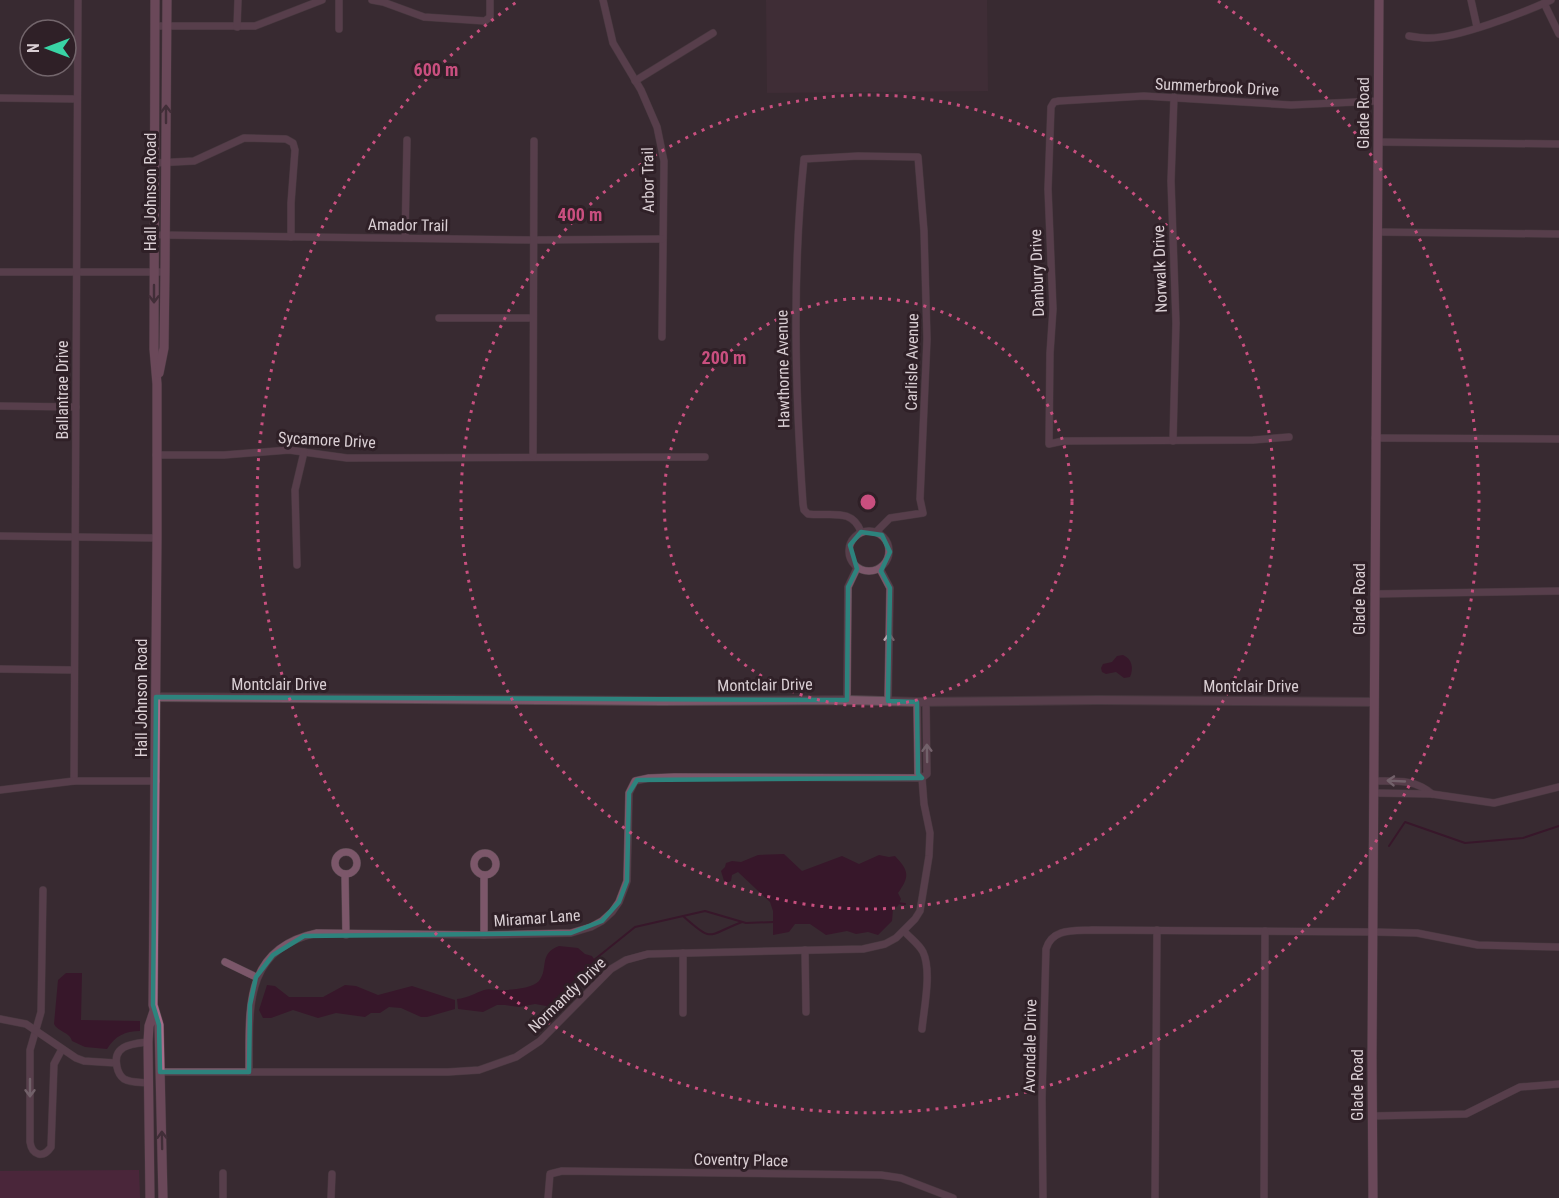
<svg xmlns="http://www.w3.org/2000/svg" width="1559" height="1198" font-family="'Roboto Condensed',sans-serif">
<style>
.built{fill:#47313c}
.green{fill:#612246}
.water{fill:#360022}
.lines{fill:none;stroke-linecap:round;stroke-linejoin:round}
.stream{stroke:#360022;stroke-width:2}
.minor-casing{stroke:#56484e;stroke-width:8}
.tertiary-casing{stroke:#56484e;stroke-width:10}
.secondary-casing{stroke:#56484e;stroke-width:10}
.minor{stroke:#7c576a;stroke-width:7}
.tertiary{stroke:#7c576a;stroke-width:8}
.secondary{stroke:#a66d8a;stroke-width:9}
.oneway{stroke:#4d3340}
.oneway2{stroke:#b9a5af}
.marked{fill:none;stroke:#2d837d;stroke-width:4.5;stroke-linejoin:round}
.ring{fill:none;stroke:#c94f7f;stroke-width:3;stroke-dasharray:3 6}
.labels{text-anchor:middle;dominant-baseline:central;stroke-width:6;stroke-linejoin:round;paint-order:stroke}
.street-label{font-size:16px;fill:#dacfd4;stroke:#2f2027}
.centre{fill:#c94f7f;stroke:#2f2027;stroke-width:3}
.ring-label{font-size:18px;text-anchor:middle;font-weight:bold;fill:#c94f7f;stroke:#2f2027;stroke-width:6;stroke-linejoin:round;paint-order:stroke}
</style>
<rect width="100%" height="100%" fill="#392a31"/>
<path class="built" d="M766,0H987L988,91L767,93Z"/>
<path class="green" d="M139,1170L140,1198H0V1171Z"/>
<g class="water">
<path d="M1123,655C1132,659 1134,668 1130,677L1124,678L1116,672L1106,674L1102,672L1101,668L1103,664L1112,662L1117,656Z"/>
<path d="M784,854L802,871L842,856L859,864L879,855L889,857L895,856C909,871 910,876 898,893L901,899L898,906L893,909L892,921L878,935L868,932L856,934L847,931L826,935L810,924H795L789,932L773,935V911L770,902L738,872L732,875L731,881L725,884L721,871L725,867L726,863L732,861L741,862L758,855Z"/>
<path d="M559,946L578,948L585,954L592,956L598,965L581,974L573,991L567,998L552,1007L535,1004L519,1007L505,1005H497L483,1012L458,1009L457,999C468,998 475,993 484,990C490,988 497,991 503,990C512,990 533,988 539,981C549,968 538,954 559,946Z"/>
<path d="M66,973H82L81,1020L140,1021V1031C125,1031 115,1036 107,1049L85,1047L72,1041C70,1032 58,1032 54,1024L58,980Z"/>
<path d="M267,985L275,986L289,997H323L345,985L356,986L378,995L412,986L455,1000V1009L427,1017H421L401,1008L389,1007L380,1013H371L365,1017L336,1013L318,1018L293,1010L271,1018H263L259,1010Z"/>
</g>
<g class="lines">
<g class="stream">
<path d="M1389,846L1405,822L1465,843L1523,838L1559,826"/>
<path d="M897,903L905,904"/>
<path d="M683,916C714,944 707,935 742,922"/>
<path d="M594,960L635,927L705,911L746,923L774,922"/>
</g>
<g class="minor-casing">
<g id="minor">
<path d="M339,0V29"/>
<path d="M372,0L383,2L424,17L485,21L490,17V0"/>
<path d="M603,0L613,43L641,90L657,127L664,161L662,337"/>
<path d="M1471,0L1477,27"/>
<path d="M1544,3L1559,34"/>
<path d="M155,26H255L322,0"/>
<path d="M237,27L238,0"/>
<path d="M1409,36C1415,37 1421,38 1427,38C1456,39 1523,13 1551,0"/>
<path d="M635,81L713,33"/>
<path d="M0,98L76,99"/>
<path d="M1378,142L1559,144"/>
<path d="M155,163L194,161L244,138L286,139L293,143L295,150L291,203V237"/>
<path d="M1378,232L1559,234"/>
<path d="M161,235L533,240L662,239"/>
<path d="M405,238L407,140"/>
<path d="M0,272H165"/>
<path d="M439,318H532"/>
<path d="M0,406L76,407"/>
<path d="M1289,437L1253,440L1063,441L1049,444L1050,353L1053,309L1048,189L1051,107L1054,102L1059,101L1144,96L1291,105L1378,101"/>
<path d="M1375,438L1559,439"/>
<path d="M1173,441L1176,323L1171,181L1174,97"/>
<path d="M156,455H224L289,450L347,458L705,457"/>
<path d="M533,456L534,141"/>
<circle cx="869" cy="551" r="20"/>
<path d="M861,532C852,507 830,517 808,514L804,510L803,504C795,389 792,274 804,159L858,156L918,157L924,231L927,339L920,499L923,513L890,518L876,532"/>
<path d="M0,536L157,538"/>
<path d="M297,565L295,490L304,452"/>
<path d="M880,569L890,588L888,701"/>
<path d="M1374,594L1559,591"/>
<path d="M0,669L73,670"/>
<path d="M847,700L848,587L857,568"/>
<path d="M74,781L78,0"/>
<path d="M1375,781C1396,781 1415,779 1432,794"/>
<path d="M0,790L74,781H156"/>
<path d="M1375,793L1432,794L1494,803L1559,787"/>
<circle cx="346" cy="863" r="11"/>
<circle cx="485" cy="864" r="11"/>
<path d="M345,874L346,935"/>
<path d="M484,875V935"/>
<path d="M43,890L41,1012L30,1050V1142C32,1155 43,1159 51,1147L54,1064L62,1049"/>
<path d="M904,931C910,938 919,944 923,952C932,971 924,1008 922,1029"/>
<path d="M805,950L806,1012"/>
<path d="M683,953V1013"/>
<path d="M225,962L256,977"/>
<path d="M0,1019L26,1024L76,1058L84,1061L116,1063"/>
<path d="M160,1072H448L479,1070L516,1057L540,1041L611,969L626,960L648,954L863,949L885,944L896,938L915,919L920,911L929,856L930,833L924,804L922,778L918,774L917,702"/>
<path d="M249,1072C250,1012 241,949 317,933L484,935L571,933L591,927L602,921L612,912L619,902L627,881L629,793L635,781L649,778L674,777L922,778L927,774L926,702"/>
<path d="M148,1083C141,1082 131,1083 124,1079C120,1076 118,1072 117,1067C112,1045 132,1044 148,1042"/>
<path d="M1372,1116L1466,1114L1520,1087L1559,1084"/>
<path d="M223,1173V1198"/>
<path d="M331,1198L332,1174"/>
<path d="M548,1198L550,1174L562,1171L881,1175L901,1178L953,1198"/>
<path d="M1043,1198L1042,1098L1046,949C1052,928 1074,931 1092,930L1374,932L1417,933L1478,945L1559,947"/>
<path d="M1155,1198L1157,930"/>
<path d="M1264,1198L1265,931"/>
</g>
</g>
<g class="tertiary-casing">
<path id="tertiary" d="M156,697L661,701L847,700L917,702L1098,700L1374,702"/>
</g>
<g class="secondary-casing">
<g id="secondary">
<path d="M155,0L154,349L157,384V538L153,1005L159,1025L163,1198"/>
<path d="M159,373L164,348L165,272L167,0"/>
<path d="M150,1198L148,1042L149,1026L154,1011"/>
<path d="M1373,1198L1372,1057L1379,0"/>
</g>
</g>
<use href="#minor" class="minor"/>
<use href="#tertiary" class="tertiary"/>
<use href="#secondary" class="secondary"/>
</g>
<defs><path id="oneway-shaft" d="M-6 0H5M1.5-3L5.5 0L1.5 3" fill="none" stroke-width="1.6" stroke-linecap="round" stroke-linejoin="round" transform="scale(1.5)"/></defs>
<g class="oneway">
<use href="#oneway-shaft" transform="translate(166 114) rotate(-90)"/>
<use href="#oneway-shaft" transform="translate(154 294) rotate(90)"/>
<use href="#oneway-shaft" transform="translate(162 1140) rotate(-91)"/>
</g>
<g class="oneway2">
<use href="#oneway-shaft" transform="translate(889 642) rotate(-89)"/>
<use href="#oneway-shaft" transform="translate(927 753) rotate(-91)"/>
<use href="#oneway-shaft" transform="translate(1396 781) rotate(-177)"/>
<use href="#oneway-shaft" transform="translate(30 1088) rotate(90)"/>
</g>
<path d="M0 0H1559V1198H0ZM861,532L882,535L890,552L881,571L890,588L888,701L917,702L918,774L922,778L637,780L629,793L627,881L619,902L602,921L571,933L304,936L273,955L256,977L250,1005L249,1072H160L159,1025L153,1005L156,697L847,700L848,587L857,569L850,545Z" fill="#392a31" fill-opacity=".55" fill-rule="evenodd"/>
<path class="marked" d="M861,532L882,535L890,552L881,571L890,588L888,701L917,702L918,774L922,778L637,780L629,793L627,881L619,902L602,921L571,933L304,936L273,955L256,977L250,1005L249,1072H160L159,1025L153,1005L156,697L847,700L848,587L857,569L850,545Z"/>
<g class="ring">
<circle cx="868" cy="502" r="204"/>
<circle cx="868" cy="502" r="407"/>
<path d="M1218 1A611 611 0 1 1 518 1"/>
</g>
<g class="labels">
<g class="street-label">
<text transform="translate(1217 87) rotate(3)">Summerbrook Drive</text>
<text transform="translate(1363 113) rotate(-90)">Glade Road</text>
<text transform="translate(648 180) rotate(-91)">Arbor Trail</text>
<text transform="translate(150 192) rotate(-90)">Hall Johnson Road</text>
<text transform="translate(408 225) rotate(1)">Amador Trail</text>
<text transform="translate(1160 269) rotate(-92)">Norwalk Drive</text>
<text transform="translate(1037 273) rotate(-92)">Danbury Drive</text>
<text transform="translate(912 362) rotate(-89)">Carlisle Avenue</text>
<text transform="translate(783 369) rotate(-91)">Hawthorne Avenue</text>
<text transform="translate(62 390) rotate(-90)">Ballantrae Drive</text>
<text transform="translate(327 440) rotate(3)">Sycamore Drive</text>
<text transform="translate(1359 599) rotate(-90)">Glade Road</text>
<text x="279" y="684">Montclair Drive</text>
<text transform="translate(765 685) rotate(-1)">Montclair Drive</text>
<text x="1251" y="686">Montclair Drive</text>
<text transform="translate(141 698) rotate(-90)">Hall Johnson Road</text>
<text transform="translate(537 918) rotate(-4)">Miramar Lane</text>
<text transform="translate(567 995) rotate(-44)">Normandy Drive</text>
<text transform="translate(1030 1046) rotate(-89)">Avondale Drive</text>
<text transform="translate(1357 1085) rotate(-90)">Glade Road</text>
<text transform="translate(741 1160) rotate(1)">Coventry Place</text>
</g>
</g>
<circle cx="868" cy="502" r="9" class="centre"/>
<g class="ring-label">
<text x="436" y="76">600 m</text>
<text x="580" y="221">400 m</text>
<text x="724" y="364">200 m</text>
</g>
<g transform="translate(48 48) rotate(270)"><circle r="28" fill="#2f2027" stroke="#73666c" stroke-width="1.5"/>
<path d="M0-4.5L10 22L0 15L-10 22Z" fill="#39d4a5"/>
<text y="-9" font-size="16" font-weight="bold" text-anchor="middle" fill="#dacfd4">N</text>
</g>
</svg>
